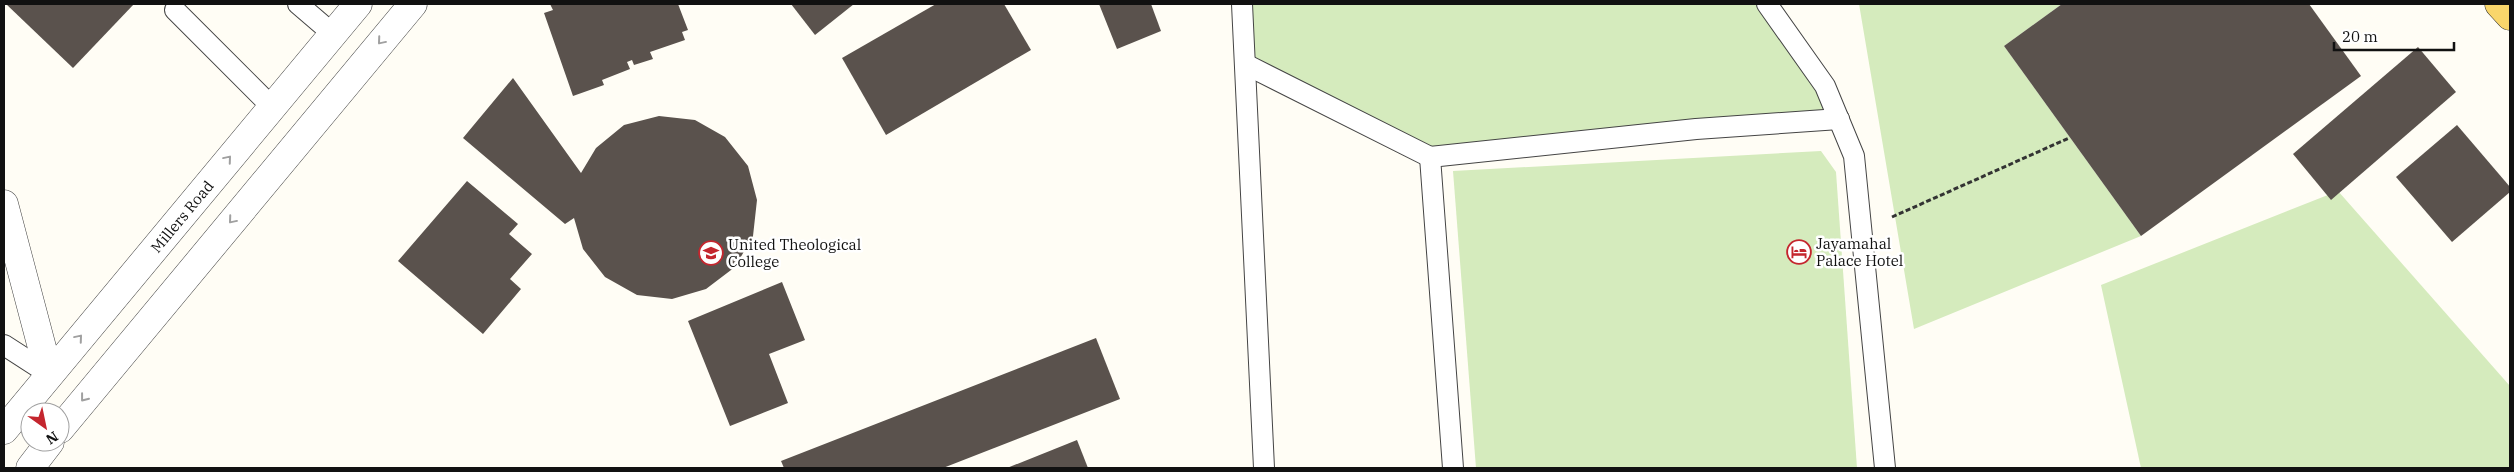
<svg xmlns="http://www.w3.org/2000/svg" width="2514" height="472" font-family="'IBM Plex Serif',serif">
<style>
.green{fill:#d5ebbd}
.building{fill:#5a524d}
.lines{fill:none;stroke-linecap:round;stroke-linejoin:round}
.service-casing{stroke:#444;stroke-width:22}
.minor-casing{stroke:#444;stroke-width:29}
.tertiary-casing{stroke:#444;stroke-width:29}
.primary-casing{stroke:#222;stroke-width:29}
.path{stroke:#333;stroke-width:3;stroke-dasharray:5 2.5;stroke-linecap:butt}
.service{stroke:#fff;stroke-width:20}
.minor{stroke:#fff;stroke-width:28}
.tertiary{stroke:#fff;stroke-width:28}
.primary{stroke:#f9d66b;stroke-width:28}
.oneway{stroke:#a0a0a0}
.labels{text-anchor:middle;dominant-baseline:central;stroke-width:5;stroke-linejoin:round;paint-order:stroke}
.street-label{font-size:15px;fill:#111;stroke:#fff}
.poi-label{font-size:15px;fill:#111;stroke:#fff;text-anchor:start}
</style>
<rect width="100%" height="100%" fill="#fffdf5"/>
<g class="green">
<path d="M1249,4H1760L1835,117L1431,150L1252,60Z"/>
<path d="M1859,4H2062L2004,46L2141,236L1914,329Z"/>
<path d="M1821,151L1836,172L1857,468H1476L1453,171Z"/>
<path d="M2338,191L2510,386V468H2141L2101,285Z"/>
</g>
<g class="building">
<path d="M6,4H134L73,68Z"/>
<path d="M550,4H678L688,30L682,32L685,40L650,52L653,59L634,65L632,60L627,62L630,69L602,80L604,85L573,96L544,13L553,10Z"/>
<path d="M791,4H854L815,35Z"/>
<path d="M936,4H1004L1031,50L886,135L842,58Z"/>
<path d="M1099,4H1151L1161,31L1117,49Z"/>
<path d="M2062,4H2309L2361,76L2141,236L2004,46Z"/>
<path d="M2418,47L2456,92L2331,200L2293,154Z"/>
<path d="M513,78L581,173L596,148L624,125L659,116L695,120L725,137L748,166L757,200L753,236L735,267L706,289L672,299L637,295L605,277L583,249L574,218L565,224L463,138Z"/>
<path d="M2457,125L2510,187V192L2452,242L2396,177Z"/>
<path d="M467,181L518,224L509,234L532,254L510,279L521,289L483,334L398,261Z"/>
<path d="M782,282L805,340L769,354L788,403L730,426L688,321Z"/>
<path d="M1096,338L1120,399L943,468H784L781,461Z"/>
<path d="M1077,440L1088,468H1007Z"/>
</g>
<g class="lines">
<g class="service-casing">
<g id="service">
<path d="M298,4L333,34"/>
<path d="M1242,4L1264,468"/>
<path d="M1767,4L1825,86L1854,156L1885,468"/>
<path d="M175,10L272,107"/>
<path d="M1245,64L1430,157"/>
<path d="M4,345L49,374"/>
<path d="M1453,468L1430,157L1696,129L1839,119"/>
</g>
</g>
<g class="minor-casing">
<path id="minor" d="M4,204L49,374"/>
</g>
<g class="tertiary-casing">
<g id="tertiary">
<path d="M60,429L413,4"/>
<path id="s1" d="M4,430L358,4"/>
<path d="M30,468L50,442"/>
</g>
</g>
<g class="primary-casing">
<path id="primary" d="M2499,4L2510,16"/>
</g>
<path class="path" d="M1892,217L2069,138"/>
<use href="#service" class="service"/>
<use href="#minor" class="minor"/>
<use href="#tertiary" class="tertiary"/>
<use href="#primary" class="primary"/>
</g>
<defs><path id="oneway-chevron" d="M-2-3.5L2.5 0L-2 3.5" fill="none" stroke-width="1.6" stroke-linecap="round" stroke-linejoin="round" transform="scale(1.25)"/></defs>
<g class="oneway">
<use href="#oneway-chevron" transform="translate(381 41) rotate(130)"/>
<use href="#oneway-chevron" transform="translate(228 159) rotate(-50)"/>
<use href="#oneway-chevron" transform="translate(232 220) rotate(130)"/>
<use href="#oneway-chevron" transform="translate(79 338) rotate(-50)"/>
<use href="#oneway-chevron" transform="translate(84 398) rotate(128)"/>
</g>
<defs>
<g id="hotel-ring" transform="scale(1.25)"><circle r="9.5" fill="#fff" stroke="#c4262e" stroke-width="1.5"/><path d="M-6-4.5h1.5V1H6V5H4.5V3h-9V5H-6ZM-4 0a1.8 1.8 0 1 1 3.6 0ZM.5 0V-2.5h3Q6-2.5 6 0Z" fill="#c4262e"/></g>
<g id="university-ring" transform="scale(1.25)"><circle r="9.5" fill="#fff" stroke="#c4262e" stroke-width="1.5"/><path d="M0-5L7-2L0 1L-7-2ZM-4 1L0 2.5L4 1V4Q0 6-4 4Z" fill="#c4262e"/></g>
</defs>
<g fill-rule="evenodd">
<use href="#hotel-ring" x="1799" y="252"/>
<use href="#university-ring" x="711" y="253"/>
</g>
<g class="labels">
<g class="street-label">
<text stroke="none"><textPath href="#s1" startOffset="278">Millers Road</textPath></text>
</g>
<g class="poi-label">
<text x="1816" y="243">Jayamahal<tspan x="1816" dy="17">Palace Hotel</tspan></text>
<text x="728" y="244">United Theological<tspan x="728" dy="17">College</tspan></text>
</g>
</g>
<rect width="2514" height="472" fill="none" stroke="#111111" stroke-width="10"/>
<g transform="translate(45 427) rotate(147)"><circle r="24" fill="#ffffff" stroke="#a0a0a0"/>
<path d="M0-4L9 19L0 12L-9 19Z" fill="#c4262e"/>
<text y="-8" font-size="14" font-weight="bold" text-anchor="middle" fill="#111111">N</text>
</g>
<path d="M2334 42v8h120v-8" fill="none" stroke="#111111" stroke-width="2.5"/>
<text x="2342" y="42" font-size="15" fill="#111111" stroke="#ffffff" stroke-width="4" paint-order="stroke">20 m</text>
</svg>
